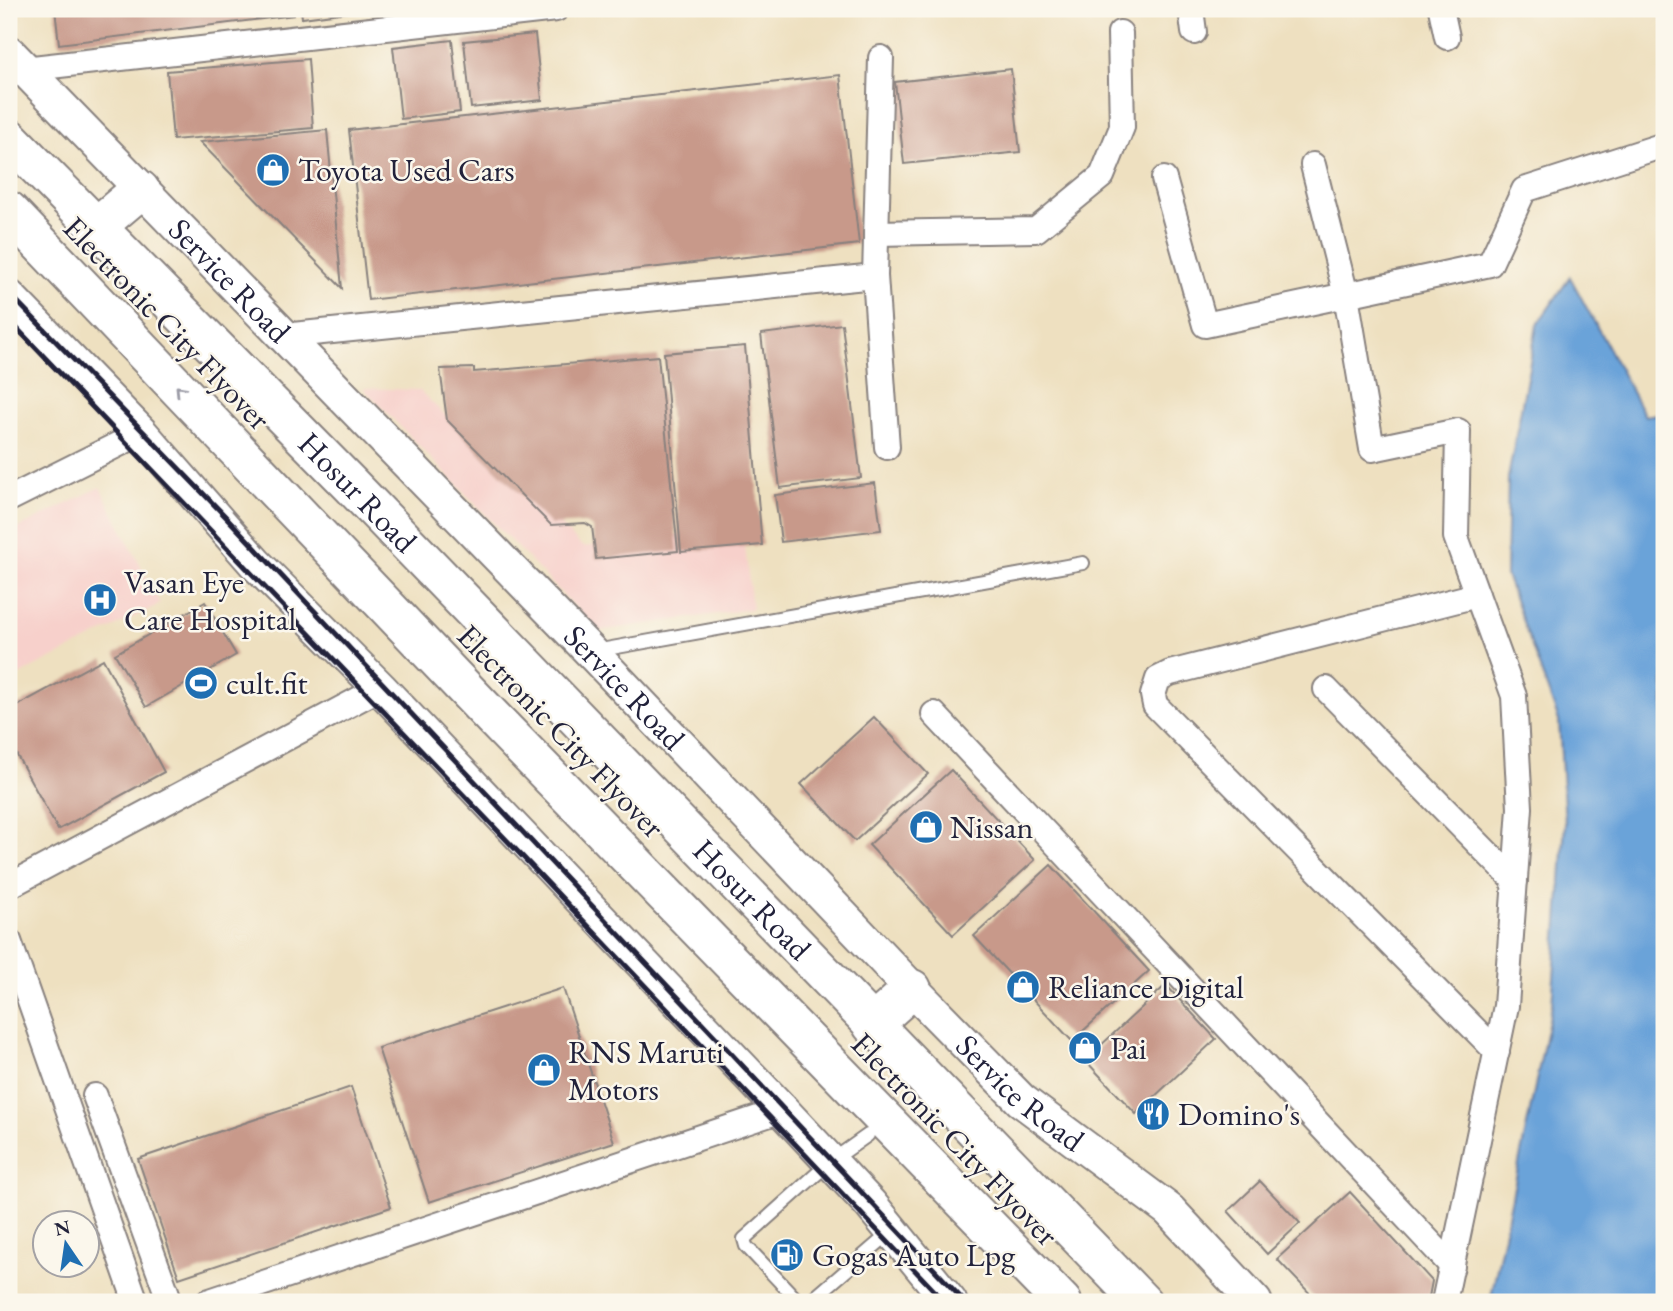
<svg xmlns="http://www.w3.org/2000/svg" width="1673" height="1311" font-family="'EB Garamond',serif">
<style>
.built{fill:#f7d0cb}
.water{fill:#6ba3d9;stroke:#46628a;stroke-width:2}
.building{fill:#c8998a}
.lines{fill:none;stroke-linecap:round;stroke-linejoin:round}
.lane-casing{stroke:#88817e;stroke-width:16}
.street-casing{stroke:#88817e;stroke-width:28}
.secondary-casing{stroke:#88817e;stroke-width:37}
.highway-casing{stroke:#88817e;stroke-width:42}
.lane{stroke:#fff;stroke-width:12}
.street{stroke:#fff;stroke-width:24}
.secondary{stroke:#fff;stroke-width:33}
.highway{stroke:#fff;stroke-width:38}
.rail{stroke:#22223b;stroke-width:5}
.oneway{stroke:#9c9ca7}
.labels{text-anchor:middle;dominant-baseline:central;stroke-width:5;stroke-linejoin:round;paint-order:stroke}
.poi-label{font-size:32px;fill:#22223b;stroke:#fbf7ec;text-anchor:start}
.street-label{font-size:32px;fill:#22223b;stroke:#fbf7ec}
</style>
<rect width="100%" height="100%" fill="#fbf7ec"/>
<filter id="ink" filterUnits="userSpaceOnUse"><feTurbulence type="fractalNoise" baseFrequency=".0143" numOctaves="2"/><feDisplacementMap in="SourceGraphic" scale="14" xChannelSelector="R" yChannelSelector="G"/><feConvolveMatrix kernelMatrix="1 2 1 2 8 2 1 2 1" color-interpolation-filters="sRGB"/></filter>
<filter id="wash" filterUnits="userSpaceOnUse"><feTurbulence type="fractalNoise" baseFrequency=".00686" numOctaves="4" result="noise"/><feDisplacementMap in="SourceGraphic" scale="28" xChannelSelector="R" yChannelSelector="G"/><feGaussianBlur stdDeviation="1.57" result="paint"/><feColorMatrix in="noise" values="0 0 0 0 0 0 0 0 0 0 0 0 0 0 0 0 0 1.4 0 .05"/><feComposite in="paint" operator="in"/></filter>
<g filter="url(#wash)">
<rect width="100%" height="100%" fill="#eee0c0"/>
<g class="built">
<path d="M363,388L419,390L583,547L743,527L752,609L598,631Z"/>
<path d="M100,487L160,604L9,680V533Z"/>
</g>
<path class="water" d="M1570,277L1645,416L1664,413V1302H1490L1552,1005L1565,824L1559,721L1506,575L1508,478L1537,325Z"/>
<g id="blocks">
<g class="building">
<path d="M55,9H294V15L59,44Z"/>
<path d="M301,9H362V10L302,18Z"/>
<path d="M535,34L542,100L471,108L464,41Z"/>
<path d="M452,40L460,112L401,119L393,47Z"/>
<path d="M308,59L313,128L173,140L167,71Z"/>
<path d="M1011,69L1020,152L904,164L895,82Z"/>
<path d="M840,75L859,244L368,300L349,130Z"/>
<path d="M327,130L342,288L200,142Z"/>
<path d="M842,324L861,478L780,488L761,334Z"/>
<path d="M745,346L762,545L681,552L664,353Z"/>
<path d="M658,356L678,551L596,559L592,527L585,523L551,525L447,420L440,369L474,368V372Z"/>
<path d="M875,483L881,530L781,542L775,495Z"/>
<path d="M205,602L236,655L146,707L115,654Z"/>
<path d="M103,659L164,772L58,830L9,741V710Z"/>
<path d="M874,717L928,774L855,841L801,784Z"/>
<path d="M951,770L1035,860L953,935L869,845Z"/>
<path d="M1051,865L1149,971L1072,1041L974,936Z"/>
<path d="M1166,985L1216,1039L1136,1114L1085,1060Z"/>
<path d="M563,988L614,1142L429,1202L378,1048Z"/>
<path d="M351,1087L391,1207L179,1278L138,1159Z"/>
<path d="M1260,1181L1300,1223L1267,1254L1228,1211Z"/>
<path d="M1350,1192L1432,1281L1428,1302H1318L1277,1259Z"/>
</g>
</g>
</g>
<g filter="url(#ink)">
<use href="#blocks" fill-opacity="0" stroke="#88817e" stroke-width="2"/>
<g class="lines">
<g class="lane-casing">
<g id="lane">
<path d="M595,651L1083,563"/>
<path d="M799,1302L746,1246L744,1239L830,1162L868,1135"/>
<path d="M807,1302L812,1300L892,1231"/>
</g>
</g>
<g class="street-casing">
<g id="street">
<path d="M1191,9L1194,32"/>
<path d="M1441,9L1447,37"/>
<path d="M24,69L556,9"/>
<path d="M1164,179L1205,325L1346,295L1313,165"/>
<path d="M876,233L1036,230L1102,176L1122,127L1120,33"/>
<path d="M875,276L881,58"/>
<path d="M283,336L875,276L887,447"/>
<path d="M9,499L141,433"/>
<path d="M1477,595L1170,673L1158,679L1153,695L1155,705L1497,1052"/>
<path d="M1326,689L1515,881"/>
<path d="M934,714L1452,1266"/>
<path d="M9,886L380,688"/>
<path d="M9,941L136,1302"/>
<path d="M95,1096L170,1302"/>
<path d="M207,1302L782,1110"/>
<path d="M1444,1302L1506,1006L1520,808L1514,696L1456,537L1458,431L1372,449L1346,295L1490,264L1524,190L1664,145"/>
</g>
</g>
<g class="secondary-casing">
<g id="secondary">
<path id="s1" d="M9,53L591,652L912,989L1021,1100L1169,1210L1255,1302"/>
<path d="M9,297L141,433L255,563L380,688L782,1110L870,1204L950,1302"/>
</g>
</g>
<g class="highway-casing">
<g id="highway">
<path id="s2" d="M9,138L351,485L1142,1302"/>
<path d="M9,211L493,718L1062,1302"/>
<path d="M95,228L140,190"/>
<path d="M872,1025L912,989"/>
</g>
</g>
<use href="#lane" class="lane"/>
<use href="#street" class="street"/>
<use href="#secondary" class="secondary"/>
<use href="#highway" class="highway"/>
<g class="rail">
<path d="M9,293L228,519L965,1302"/>
<path d="M9,320L522,856L945,1302"/>
</g>
</g>
<defs><path id="oneway-chevron" d="M-2-3.5L2.5 0L-2 3.5" fill="none" stroke-width="1.6" stroke-linecap="round" stroke-linejoin="round" transform="scale(1.75)"/></defs>
<use class="oneway" href="#oneway-chevron" transform="translate(180 390) rotate(-134)"/>
</g>
<defs>
<g id="shop-disc" transform="scale(1.75)"><circle r="9.5" fill="#1f6fb2" stroke="#fbf7ec"/><path d="M-5-2.5h2.3a2.7 3.5 0 0 1 5.4 0H5L5.5 6h-11ZM-1.5-2.5h3a1.5 2.3 0 0 0-3 0Z" fill="#fff"/></g>
<g id="hospital-disc" transform="scale(1.75)"><circle r="9.5" fill="#1f6fb2" stroke="#fbf7ec"/><path d="M-5-5h3v3.5h4V-5h3V5h-3V1.5h-4V5h-3Z" fill="#fff"/></g>
<g id="stadium-disc" transform="scale(1.75)"><circle r="9.5" fill="#1f6fb2" stroke="#fbf7ec"/><path d="M0-5a6.5 5 0 1 0 0 10a6.5 5 0 1 0 0-10ZM-3.5-1.8h7v3.6h-7Z" fill="#fff"/></g>
<g id="restaurant-disc" transform="scale(1.75)"><circle r="9.5" fill="#1f6fb2" stroke="#fbf7ec"/><path d="M-5-6h1v4h1v-4h1v4h1v-4h1v5L-1.5 .5V6h-2V.5L-5-1ZM5-6V6H3V1.5H1.5Q1.5-4 5-6Z" fill="#fff"/></g>
<g id="fuel-disc" transform="scale(1.75)"><circle r="9.5" fill="#1f6fb2" stroke="#fbf7ec"/><path d="M-5.5-6h7V0h2V4h1.3V-2.5L3-4.5l.8-.8L6-3V5H2.5V1h-1V6h-7ZM-4.2-4.7v3.2H.2V-4.7Z" fill="#fff"/></g>
</defs>
<g fill-rule="evenodd">
<use href="#shop-disc" x="273" y="170"/>
<use href="#hospital-disc" x="100" y="600"/>
<use href="#stadium-disc" x="201" y="683"/>
<use href="#shop-disc" x="926" y="827"/>
<use href="#shop-disc" x="1023" y="987"/>
<use href="#shop-disc" x="1085" y="1048"/>
<use href="#shop-disc" x="544" y="1070"/>
<use href="#restaurant-disc" x="1153" y="1114"/>
<use href="#fuel-disc" x="787" y="1255"/>
</g>
<g class="labels">
<g class="poi-label">
<text x="298" y="170">Toyota Used Cars</text>
<text x="124" y="582">Vasan Eye<tspan x="124" dy="37">Care Hospital</tspan></text>
<text x="226" y="683">cult.fit</text>
<text x="950" y="827">Nissan</text>
<text x="1048" y="987">Reliance Digital</text>
<text x="1110" y="1048">Pai</text>
<text x="568" y="1052">RNS Maruti<tspan x="568" dy="37">Motors</tspan></text>
<text x="1178" y="1114">Domino's</text>
<text x="812" y="1255">Gogas Auto Lpg</text>
</g>
<g class="street-label">
<text stroke="none"><textPath href="#s1" startOffset="317">Service Road</textPath></text>
<text transform="translate(167 323) rotate(46)">Electronic City Flyover</text>
<text stroke="none"><textPath href="#s2" startOffset="497">Hosur Road</textPath></text>
<text stroke="none"><textPath href="#s1" startOffset="884">Service Road</textPath></text>
<text transform="translate(561 731) rotate(46)">Electronic City Flyover</text>
<text stroke="none"><textPath href="#s2" startOffset="1064">Hosur Road</textPath></text>
<text stroke="none"><textPath href="#s1" startOffset="1451">Service Road</textPath></text>
<text transform="translate(955 1139) rotate(46)">Electronic City Flyover</text>
</g>
</g>
<rect width="1673" height="1311" fill="none" stroke="#fbf7ec" stroke-width="35"/>
<g transform="translate(66 1244) rotate(347)"><circle r="33" fill="#fbf7ec" stroke="#a4a2a5" stroke-width="2"/>
<path d="M0-5L12 26L0 18L-12 26Z" fill="#1f6fb2"/>
<text y="-10" font-size="19" font-weight="bold" text-anchor="middle" fill="#22223b">N</text>
</g>
</svg>
